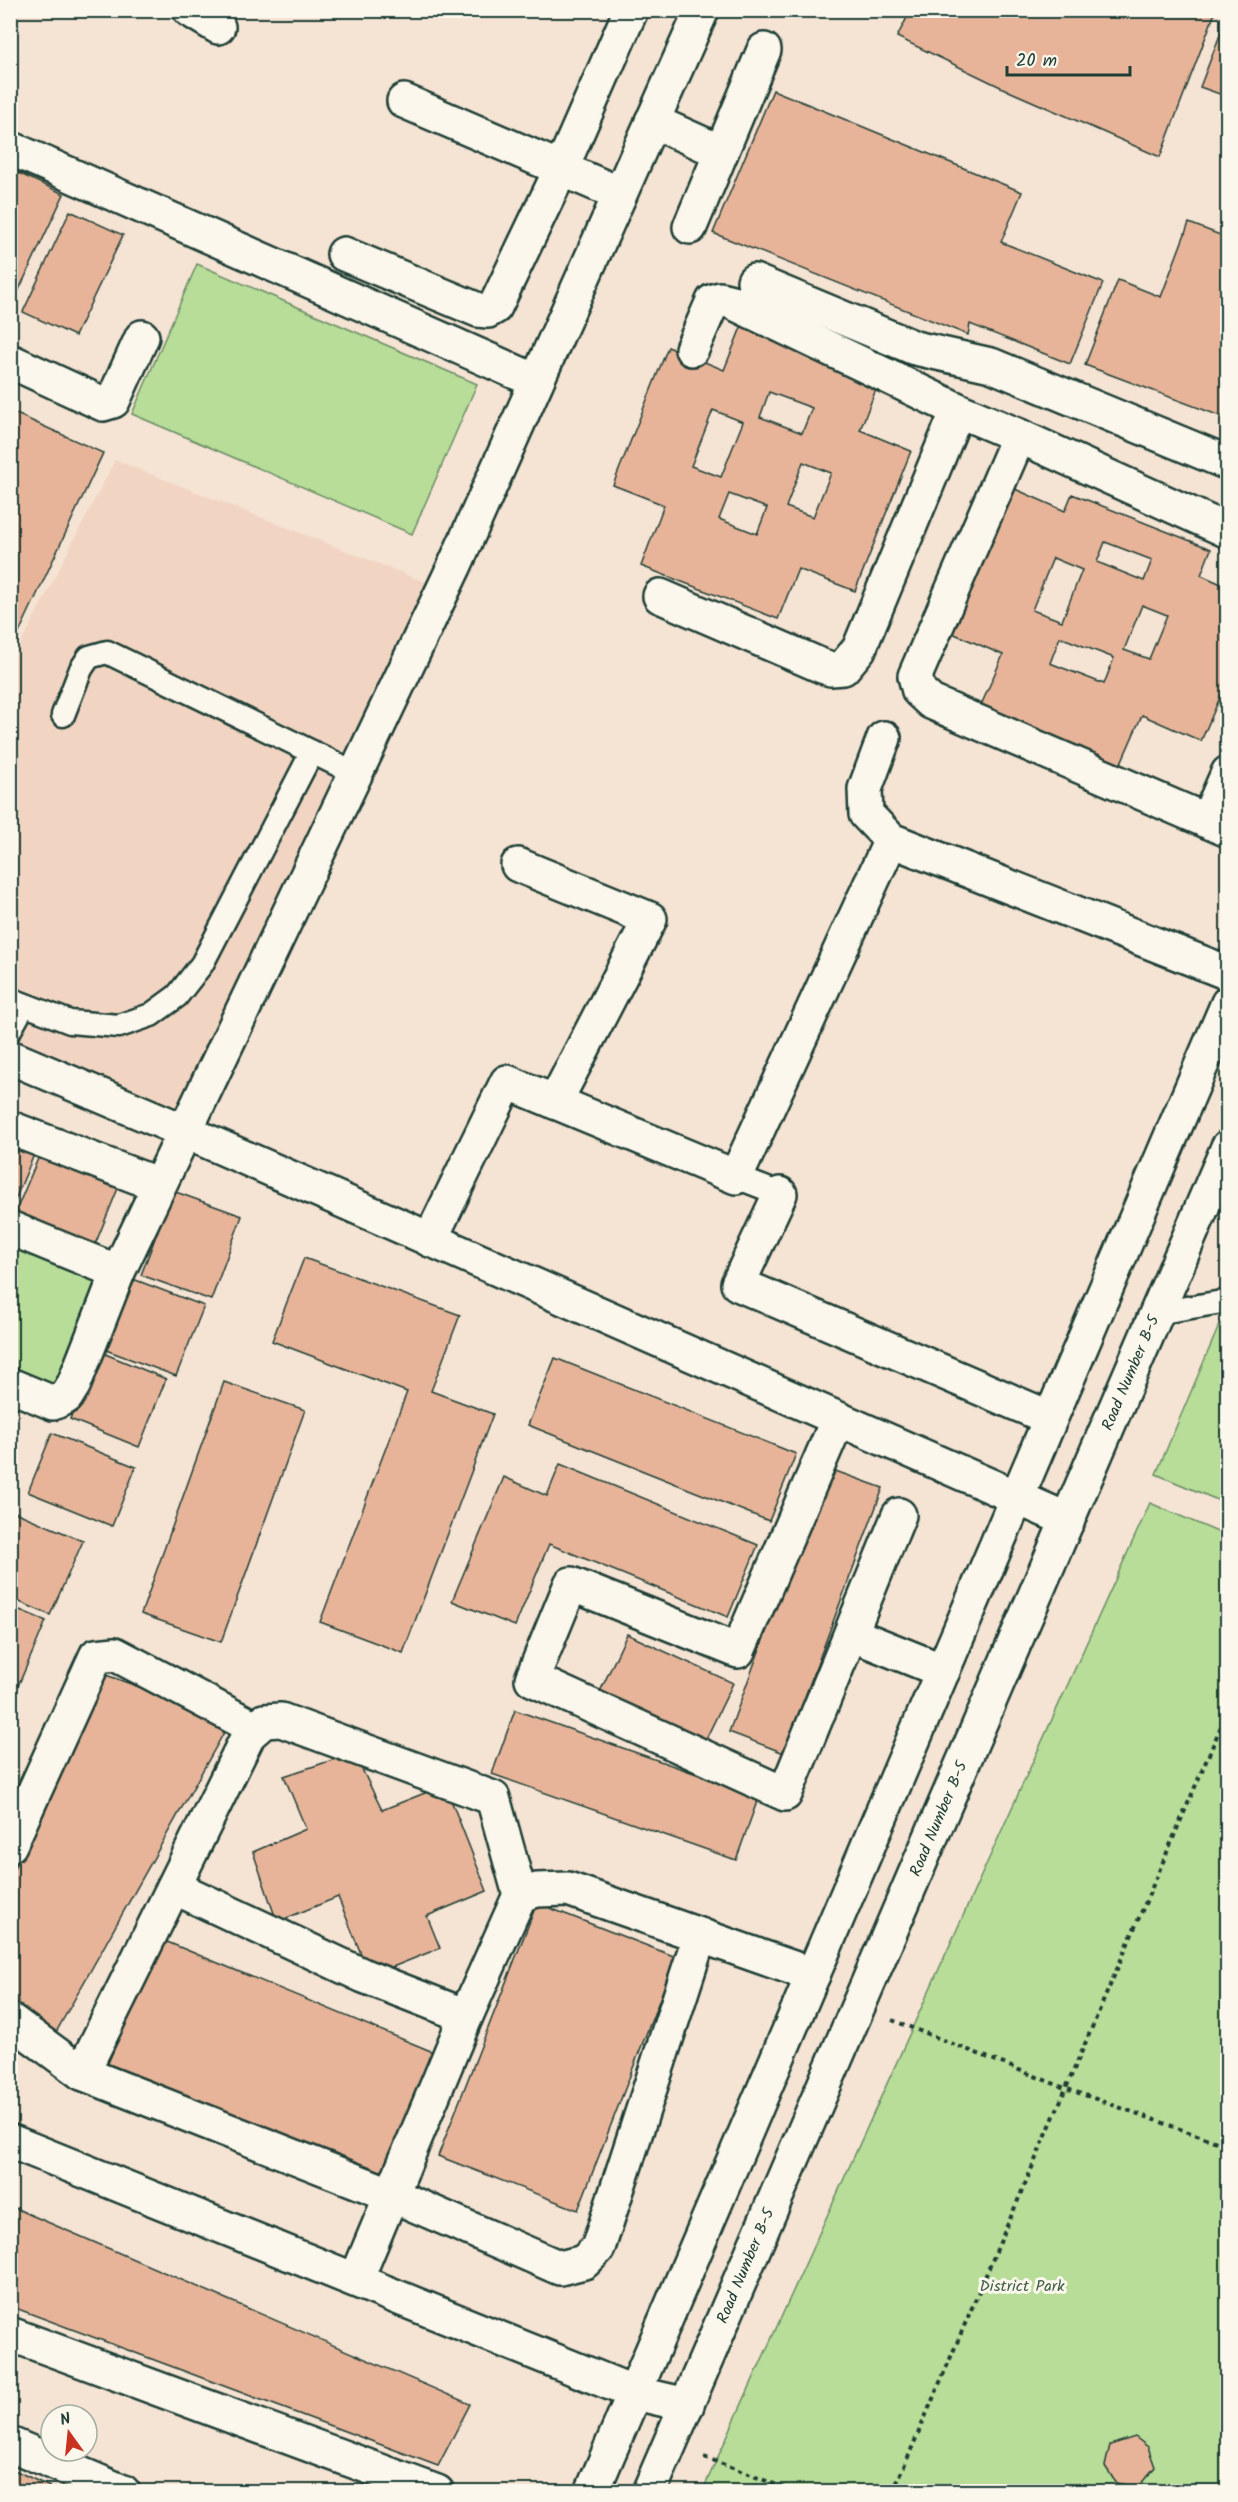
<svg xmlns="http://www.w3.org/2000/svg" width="1238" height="2502" font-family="Kalam,sans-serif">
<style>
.built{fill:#f1d5c2}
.green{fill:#b7dd98;stroke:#6b8d66;stroke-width:1.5}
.building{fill:#e7b499;stroke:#1f3d34;stroke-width:1.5;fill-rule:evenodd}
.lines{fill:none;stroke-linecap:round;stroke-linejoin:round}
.lane-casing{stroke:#1f3d34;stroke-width:27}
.street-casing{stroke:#1f3d34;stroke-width:38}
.secondary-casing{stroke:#1f3d34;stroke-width:38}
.path{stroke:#1f3d34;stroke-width:4;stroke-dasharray:4.5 4.5;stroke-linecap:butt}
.lane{stroke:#fbf7ec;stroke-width:22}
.street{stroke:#fbf7ec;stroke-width:33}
.secondary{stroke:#fbf7ec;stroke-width:33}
.labels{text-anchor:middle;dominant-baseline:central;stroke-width:6;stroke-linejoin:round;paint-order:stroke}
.street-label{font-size:16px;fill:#1f3d34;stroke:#fbf7ec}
.park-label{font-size:16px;fill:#3d5d48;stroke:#fbf7ec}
</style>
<rect width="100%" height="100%" fill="#f5e3d3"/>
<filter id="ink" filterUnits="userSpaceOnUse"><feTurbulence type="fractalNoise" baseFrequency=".0167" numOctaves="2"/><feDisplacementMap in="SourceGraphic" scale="12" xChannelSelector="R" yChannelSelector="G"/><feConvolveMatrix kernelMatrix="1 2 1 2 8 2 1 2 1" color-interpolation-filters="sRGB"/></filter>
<g filter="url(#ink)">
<path class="built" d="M115,460L443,589L184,1131L11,1043L10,665Z"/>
<g class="green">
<path d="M197,264L477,384L412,534L132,414Z"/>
<path d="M10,1243L98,1279L53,1388L11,1371Z"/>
<path d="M1227,1307V1504L1156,1474Z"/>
<path d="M1150,1503L1227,1536V2491L702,2492Z"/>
</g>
<g class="building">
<path d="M911,10H1216L1160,157L1011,92L897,37Z"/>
<path d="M1228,14V97L1200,87Z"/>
<path d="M773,90L1022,192L1001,242L1103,283L1070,364L970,324L968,335L713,233Z"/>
<path d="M14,171L64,194L10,309V178Z"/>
<path d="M70,211L123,235L75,336L23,312Z"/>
<path d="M1189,223L1228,238V254L1222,268L1228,270V419L1085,365L1118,280L1161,297Z"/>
<path d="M744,320L882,374L860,430L911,451L855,591L798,569L778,619L641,566L664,505L613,485L668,347L724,370ZM769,392L812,408L802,433L760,417ZM713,410L743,422L721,477L691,466ZM803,462L831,473L813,517L786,507ZM729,494L767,508L757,534L719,519Z"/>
<path d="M10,411L103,453L10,652Z"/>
<path d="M1006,485L1065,511L1072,494L1211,549L1201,575L1228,587V679L1201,741L1142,715L1117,772L978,712L1003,655L943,629ZM1105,542L1152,560L1144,581L1097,562ZM1053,558L1082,570L1062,621L1032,610ZM1142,605L1167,615L1149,659L1124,650ZM1060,637L1114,658L1104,684L1050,663Z"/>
<path d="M10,1134L38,1145L10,1212Z"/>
<path d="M42,1149L121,1181L92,1252L13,1218Z"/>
<path d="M173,1191L242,1216L211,1300L141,1275Z"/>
<path d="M304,1258L460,1315L431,1391L493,1414L403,1653L320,1622L407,1392L272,1341Z"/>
<path d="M133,1279L204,1306L176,1376L106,1350Z"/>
<path d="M98,1351L166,1379L139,1447L70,1419Z"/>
<path d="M555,1358L796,1454L769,1521L528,1425Z"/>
<path d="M224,1382L305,1410L221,1642L141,1614Z"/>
<path d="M52,1433L136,1467L112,1526L28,1492Z"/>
<path d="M560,1464L758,1545L728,1617L549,1544L515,1626L452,1601L504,1477L547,1496Z"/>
<path d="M827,1468L883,1488L784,1753L729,1732Z"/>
<path d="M10,1510L83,1541L50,1615L10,1598Z"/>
<path d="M10,1606L46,1621L15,1693L10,1691Z"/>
<path d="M627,1634L733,1683L703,1745L598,1696Z"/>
<path d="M106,1675L231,1720L55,2034L10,2005V1877Z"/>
<path d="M515,1710L759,1796L736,1860L492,1774Z"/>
<path d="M354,1753L382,1810L445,1785L487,1891L427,1916L440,1948L370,1976L338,1897L277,1922L253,1852L306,1829L284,1776Z"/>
<path d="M537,1903L676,1957L578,2210L438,2156Z"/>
<path d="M160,1939L438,2054L385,2183L106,2068Z"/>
<path d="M10,2206L470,2404L438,2466L10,2306Z"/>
<path d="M1135,2437L1148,2447L1155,2467L1138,2487L1116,2483L1105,2466L1110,2445Z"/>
<path d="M10,2468L50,2487L48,2492H10Z"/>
</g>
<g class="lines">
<g class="lane-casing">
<g id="lane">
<path d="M63,715L81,669L89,657L107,652L355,773"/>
<path d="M10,999L70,1022L119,1026L151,1015L177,996L202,964L312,752"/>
<path d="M10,1030L24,1005"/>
<path d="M736,1177L780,1194"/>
<path d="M1156,1313L1228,1301"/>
</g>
</g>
<g class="street-casing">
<g id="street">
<path d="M190,10L218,27"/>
<path d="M404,101L620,194"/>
<path d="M652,121L721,152"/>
<path d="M10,148L536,381"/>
<path d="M690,227L764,50"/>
<path d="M344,254L478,310L488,311L495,307L561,169L631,10"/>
<path d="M754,281L915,348L991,365L1228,463"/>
<path d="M692,349L713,301L720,299L732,302L958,410L1019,436L915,676L919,691L931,702L1228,830"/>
<path d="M10,361L103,404L113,401L142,337"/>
<path d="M1019,436L1228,531"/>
<path d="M660,596L822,666L831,669L843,668L859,649L958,410"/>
<path d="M884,738L865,789L866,814L891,840L1228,973"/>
<path d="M1207,821L1228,773"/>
<path d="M518,865L650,919L555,1102"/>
<path d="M10,1057L184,1131L1068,1520"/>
<path d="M10,1128L159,1185"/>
<path d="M780,1194L738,1284L1050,1418"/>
<path d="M10,1228L118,1272"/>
<path d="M430,1240L507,1082L736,1177L891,840"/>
<path d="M10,1385L53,1403L66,1397L74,1384L118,1272L454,567L702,10"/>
<path d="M838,1419L738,1651L571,1584L532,1679L785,1794L899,1515"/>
<path d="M851,1634L943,1671"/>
<path d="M10,1845L96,1656L115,1654L255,1728"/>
<path d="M174,1887L364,1976L466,2016"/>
<path d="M520,1895L537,1890L568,1889L813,1975"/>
<path d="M10,2020L82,2073L392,2195L560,2268L584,2262L598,2248L700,1935"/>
<path d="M82,2073L249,1734L264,1721L281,1720L493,1798L520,1895L466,2016L356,2280"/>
<path d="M10,2141L635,2393L687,2405"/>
<path d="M10,2334L437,2492"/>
<path d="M10,2444L123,2492"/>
</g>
</g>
<g class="secondary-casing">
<g id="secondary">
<path d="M592,2492L1228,1003"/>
<path d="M649,2492L1228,1147"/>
</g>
</g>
<g class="path">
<path d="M892,2020L1065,2088L1228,2146"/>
<path d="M704,2457L795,2492"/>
<path d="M893,2492L1228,1710"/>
</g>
<use href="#lane" class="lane"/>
<use href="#street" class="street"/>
<use href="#secondary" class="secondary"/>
</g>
</g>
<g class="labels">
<g class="street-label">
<text transform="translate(1131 1373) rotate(-67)">Road Number B-5</text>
<text transform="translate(939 1819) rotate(-67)">Road Number B-5</text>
<text transform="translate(746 2266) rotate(-67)">Road Number B-5</text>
</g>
<g class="park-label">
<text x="1022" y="2286">District Park</text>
</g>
</g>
<rect width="1238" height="2502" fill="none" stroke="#fbf7ec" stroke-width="36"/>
<rect x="18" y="18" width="1202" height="2466" fill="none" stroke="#1f3d34" stroke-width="2" filter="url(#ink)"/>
<g transform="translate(69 2433) rotate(345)"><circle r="28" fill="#fbf7ec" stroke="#a3ada2" stroke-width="1.5"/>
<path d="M0-4.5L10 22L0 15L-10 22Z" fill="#c8321e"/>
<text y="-9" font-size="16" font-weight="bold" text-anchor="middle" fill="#1f3d34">N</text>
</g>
<path d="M1007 66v9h123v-9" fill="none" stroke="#1f3d34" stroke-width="3"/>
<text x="1016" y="66" font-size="18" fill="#1f3d34" stroke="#fbf7ec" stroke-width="4.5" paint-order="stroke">20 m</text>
</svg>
